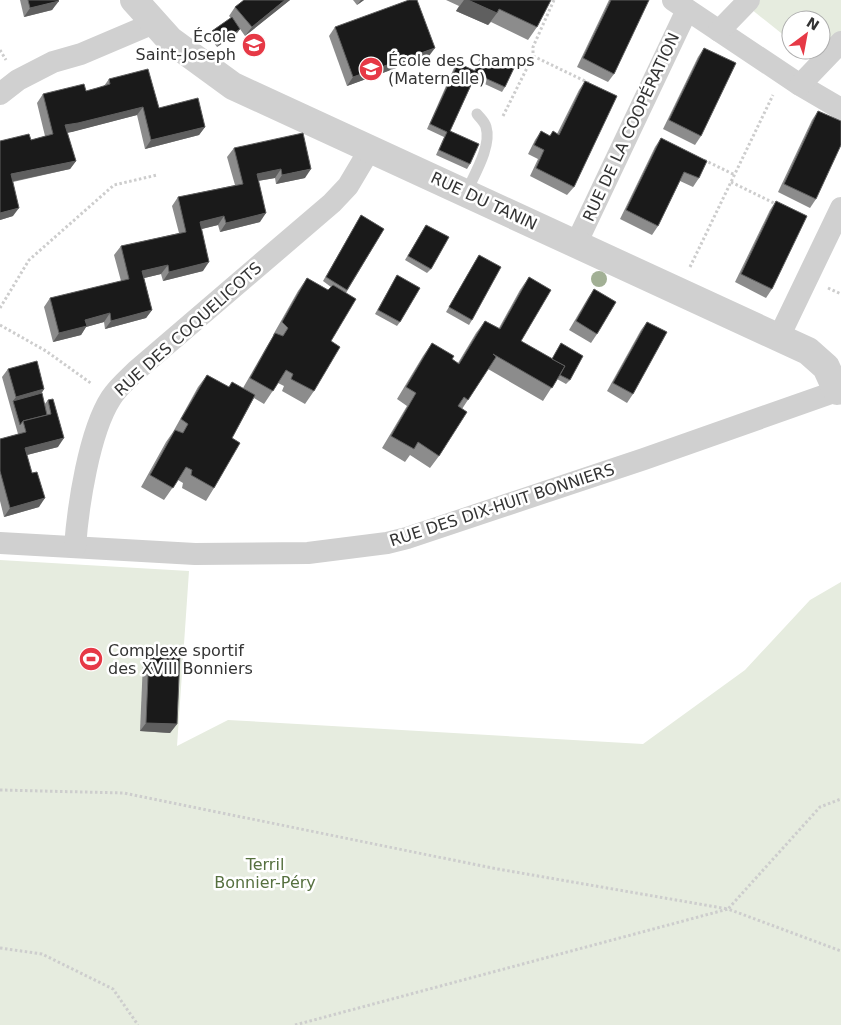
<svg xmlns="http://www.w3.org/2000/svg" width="841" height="1025" font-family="'DejaVu Sans',sans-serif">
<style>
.green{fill:#e6ecdf}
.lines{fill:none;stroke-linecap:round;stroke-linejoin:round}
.path{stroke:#cdcdcd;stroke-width:3;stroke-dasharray:2.5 2.5;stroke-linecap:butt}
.service{stroke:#d0d0d0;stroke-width:11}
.minor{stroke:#d0d0d0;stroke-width:22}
.tertiary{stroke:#d0d0d0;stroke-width:28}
.tree{fill:#a2b095}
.wall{fill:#8c8c8c}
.shaded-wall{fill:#5f5f5f}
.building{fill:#1a1a1a;stroke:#5f5f5f}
.labels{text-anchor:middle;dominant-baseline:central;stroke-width:5;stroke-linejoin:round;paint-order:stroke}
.poi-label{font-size:16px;fill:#333;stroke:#fff;text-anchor:start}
.street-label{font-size:16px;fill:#333;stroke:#fff}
.park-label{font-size:16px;fill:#56703f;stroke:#fff}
</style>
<rect width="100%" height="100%" fill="#fff"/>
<g class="green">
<path d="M760,0H841V31L814,59L802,50H821V20H791V41L751,9Z"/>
<path d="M0,560L189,571L177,746L228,720L643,744L745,670L810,600L841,582V1025H0Z"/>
</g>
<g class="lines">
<g class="path">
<path d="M0,50L6,60"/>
<path d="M533,56L589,83"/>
<path d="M503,116L533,56V47L554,0"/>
<path d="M704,160L735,175"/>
<path d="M731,182L778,205"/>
<path d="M690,267L773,95"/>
<path d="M828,288L841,294"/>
<path d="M0,308L29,260L114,185L157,175"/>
<path d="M0,325L46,351L92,384"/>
<path d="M0,790L124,793L492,868L728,909L820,807L841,799"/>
<path d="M0,948L42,954L113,989L138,1025"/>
<path d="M295,1025L728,909L841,951"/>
</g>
<path class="service" d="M466,193C474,175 492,146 486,127C485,122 480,118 477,114"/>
<g class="minor">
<path d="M673,0L800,85L841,109"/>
<path d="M719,31L749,0"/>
<path d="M800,85L841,42"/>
<path d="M0,94L18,80L53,62L81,54L154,23"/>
<path d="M576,244L687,10"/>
<path d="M779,337L841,208"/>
<path d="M0,543L195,554L308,553L387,543L407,538L644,459L837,391"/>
<path d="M75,547C78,506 89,432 111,398C118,387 128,379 137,370L332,203L348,186L370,149"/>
</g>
<path class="tertiary" d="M134,0L170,40L233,86L808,351L826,367L837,391L841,390"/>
</g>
<circle class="tree" cx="599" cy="279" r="8"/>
<g class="wall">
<path d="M20,0H58L52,10L24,17Z"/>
<path d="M244,0H290L245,36L240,29L237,33L217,47L209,36L212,31L231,18L229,16L235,7Z"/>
<path d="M353,0H364L357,5Z"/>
<path d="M446,0H551L537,27L528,40L491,22L488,25L456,11L459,6Z"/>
<path d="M609,0H648L614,74L608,82L577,67Z"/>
<path d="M335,27L429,56L347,86L329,36Z"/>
<path d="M704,48L701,136L695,145L663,129L698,57Z"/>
<path d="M483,54L505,87L502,92L474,79L450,131L470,164L467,169L436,155L444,137L427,129L454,68L458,63L474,71L480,58Z"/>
<path d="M109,79L159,108L205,127L199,135L145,149L137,115L67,133L76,161L70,169L13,182V216L0,220V141L31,140L45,136L37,103L43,94L86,91L104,86Z"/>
<path d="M585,81L574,187L567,195L530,176L538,159L528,154L535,140L541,131L550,136L553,131L557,134L579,90Z"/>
<path d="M818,111L816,199L810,208L778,192L812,120Z"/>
<path d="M661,138L699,178L693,187L680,181L658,226L652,235L620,219L655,147Z"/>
<path d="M234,148L305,178L276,184L275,178L258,181L260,222L220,232L218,225L201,229L203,271L163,281L161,274L144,278L152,310L146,318L105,329L104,322L86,327L81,335L53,342L44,307L50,298L121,281L114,255L121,246L179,233L172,206L178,197L235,185L227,157Z"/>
<path d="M776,201L772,289L766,298L735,282L770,210Z"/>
<path d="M361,215L384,229L346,293L331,341L314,391L305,404L282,391L284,386L278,383L264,404L254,398L232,438L214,488L206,501L182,488L183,483L178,480L164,500L141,487L166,442L173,432L198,387L207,375L229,387L243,388L267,346L274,335H273L298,291L307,278L328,290L331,287L323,281Z"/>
<path d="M426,225L431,269L427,273L405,260Z"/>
<path d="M479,255L472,320L469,325L446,312Z"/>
<path d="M397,275L400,322L397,326L375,314Z"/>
<path d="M529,277L521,341L552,359L561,343L570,380L566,384L557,379L543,401L488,369L462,409L439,456L430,468L410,455L405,462L382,448L407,406L397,399L423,356L432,343L452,359L458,363L476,333L485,321L499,328L520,290Z"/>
<path d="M594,289L597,334L591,343L569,330L588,298Z"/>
<path d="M647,322L633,394L627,403L607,391L641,330Z"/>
<path d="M8,369L44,389L42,393L44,405L48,400L58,447L27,455L39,507L4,517L0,501V439L18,434L2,377Z"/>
<path d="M149,653L177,724L170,733L140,731L143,662Z"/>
</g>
<g class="shaded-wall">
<path d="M285,0H290L245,36L252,27Z"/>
<path d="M361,0H364L357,5Z"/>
<path d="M464,0H468L497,13L488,25L456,11Z"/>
<path d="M59,1L52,10L24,17L30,8Z"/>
<path d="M240,29L237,33L217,47L220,43Z"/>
<path d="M435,48L429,56L347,86L353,77Z"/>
<path d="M143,107L137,115L72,132L59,134L65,125Z"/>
<path d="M205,127L199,135L145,149L151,140Z"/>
<path d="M76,161L70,169L5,183L11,174Z"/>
<path d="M281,169L275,178L251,182L257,174Z"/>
<path d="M311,169L305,178L276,184L282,175Z"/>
<path d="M19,208L13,216L0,220V213Z"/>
<path d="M266,213L260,222L220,232L226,223Z"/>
<path d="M224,216L218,225L194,231L200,222Z"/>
<path d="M209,262L203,271L163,281L169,272Z"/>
<path d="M168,265L161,274L136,280L142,271Z"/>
<path d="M152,310L146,318L105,329L111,321Z"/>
<path d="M110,313L104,322L86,327L81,335L53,342L59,333L85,320Z"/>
<path d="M44,389L38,397L13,401L10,405L16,397Z"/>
<path d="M64,438L58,447L19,457L25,448Z"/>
<path d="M45,498L39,507L4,517L10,508Z"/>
<path d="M146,723L177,724L170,733L140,731Z"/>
</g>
<g class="building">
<path d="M28,0H58L59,1L30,8Z"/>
<path d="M244,0H285L252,27L235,7Z"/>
<path d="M409,0H417L435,48L353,77L335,27Z"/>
<path d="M468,0H551L537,27L499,9L497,13Z"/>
<path d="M611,0H649L614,74L583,58Z"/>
<path d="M232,17L240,29L220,43L212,31Z"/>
<path d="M704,48L736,63L701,136L669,120Z"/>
<path d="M483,54L514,68L505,87L476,74L450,131L479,144L470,164L439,150L447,132L430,124L458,63L475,71Z"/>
<path d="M148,69L159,108L198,98L205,127L151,140L143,107L78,123L65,125L76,161L11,174L19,208L0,213V141L29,134L31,140L53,134L43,94L84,84L86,91L97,88L110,84L109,79Z"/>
<path d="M585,81L617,96L574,187L536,168L544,150L534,145L541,131L550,136L553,131L559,135Z"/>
<path d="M818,111L841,121V145L816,199L784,184Z"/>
<path d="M303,133L311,169L282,175L281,169L257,174L266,213L226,223L224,216L200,222L209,262L169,272L168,265L142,271L152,310L111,321L110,313L85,320L87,326L59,333L50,298L129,279L121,246L186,232L178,197L243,184L234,148Z"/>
<path d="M661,138L707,161L699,178L684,172L658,226L626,210Z"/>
<path d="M776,201L807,216L772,289L741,274Z"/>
<path d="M361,215L384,229L347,290L326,277Z"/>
<path d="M426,225L449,237L431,269L408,256Z"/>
<path d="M479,255L501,267L472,320L449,307Z"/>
<path d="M397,275L420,288L400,322L378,310Z"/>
<path d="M529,277L551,290L521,341L565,366L552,388L493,354L496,357L468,400L464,397L458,406L467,412L439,456L418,442L414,449L391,436L416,393L406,387L432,343L454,356L452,359L459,364L485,321L500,329Z"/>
<path d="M307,278L328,290L333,285L356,299L331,341L340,347L314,391L291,379L293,374L286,370L273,391L250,378L275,333L283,336L288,328L282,322Z"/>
<path d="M594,289L616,302L597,334L576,321Z"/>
<path d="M647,322L667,332L633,394L613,383Z"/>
<path d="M561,343L583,356L570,380L560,375L565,366L552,359Z"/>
<path d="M37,361L44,389L16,397L8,369Z"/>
<path d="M207,375L229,387L232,382L255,395L232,438L240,443L214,488L191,475L192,470L186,467L173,488L150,475L175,430L183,433L188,424L181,419Z"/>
<path d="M42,393L47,415L23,421L20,425L13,401Z"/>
<path d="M53,399L64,438L25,448L32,473L37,472L45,498L10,508L0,471V439L26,432L23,421L51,414L48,400Z"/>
<path d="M149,653L180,654L177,724L146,723Z"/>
</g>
<defs>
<g id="school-disc" transform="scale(1.25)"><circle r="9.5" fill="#e63946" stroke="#fff"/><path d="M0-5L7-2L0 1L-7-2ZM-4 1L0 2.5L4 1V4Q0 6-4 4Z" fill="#fff"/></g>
<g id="stadium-disc" transform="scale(1.25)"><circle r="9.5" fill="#e63946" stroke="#fff"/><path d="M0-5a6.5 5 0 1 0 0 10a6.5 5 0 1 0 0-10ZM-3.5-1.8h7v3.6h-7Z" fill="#fff"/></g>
</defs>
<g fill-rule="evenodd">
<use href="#school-disc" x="254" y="45"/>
<use href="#school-disc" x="371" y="69"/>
<use href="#stadium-disc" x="91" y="659"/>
</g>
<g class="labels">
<g class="poi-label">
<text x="236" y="36" text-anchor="end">École<tspan x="236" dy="18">Saint-Joseph</tspan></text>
<text x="388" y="60">École des Champs<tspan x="388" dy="18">(Maternelle)</tspan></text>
<text x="108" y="650">Complexe sportif<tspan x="108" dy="18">des XVIII Bonniers</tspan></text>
</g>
<g class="street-label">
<text transform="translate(631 127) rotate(-65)">RUE DE LA COOPÉRATION</text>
<text transform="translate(484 201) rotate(25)">RUE DU TANIN</text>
<text transform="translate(188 329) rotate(-42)">RUE DES COQUELICOTS</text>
<text transform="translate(502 505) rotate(-18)">RUE DES DIX-HUIT BONNIERS</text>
</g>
<g class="park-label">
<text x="265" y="864">Terril<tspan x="265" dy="18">Bonnier-Péry</tspan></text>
</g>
</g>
<g transform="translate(806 35) rotate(32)"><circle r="24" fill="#ffffff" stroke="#adadad"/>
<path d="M0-4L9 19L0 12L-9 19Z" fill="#e63946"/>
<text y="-8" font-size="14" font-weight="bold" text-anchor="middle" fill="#333333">N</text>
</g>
</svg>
